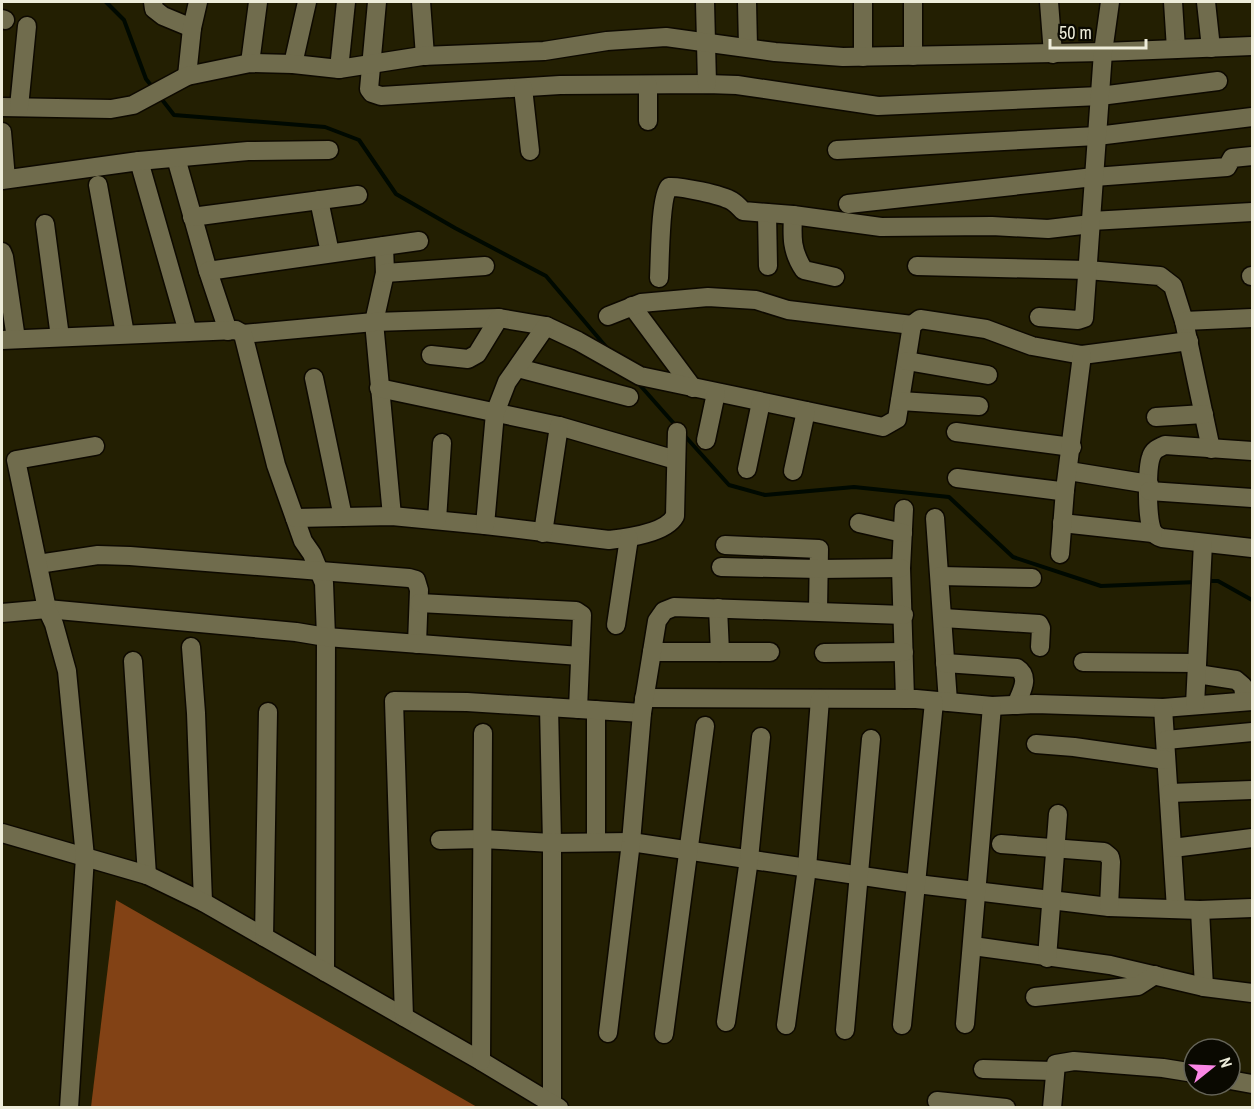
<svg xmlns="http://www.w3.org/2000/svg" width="1254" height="1109" font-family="'Archivo Narrow',sans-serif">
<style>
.forest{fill:#824215}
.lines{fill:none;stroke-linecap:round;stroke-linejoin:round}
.stream{stroke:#000901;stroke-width:4}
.minor-casing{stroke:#0d0900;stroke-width:21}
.minor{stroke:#706c4d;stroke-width:18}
</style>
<rect width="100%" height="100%" fill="#231f02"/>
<path class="forest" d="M116,900L477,1107H91Z"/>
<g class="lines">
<g class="stream">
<path d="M106,2L124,20L146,79L154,89"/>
<path d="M160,97L174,115L325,127L359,140L396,194L455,228L546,276L607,348"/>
<path d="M638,383L677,427"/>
<path d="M684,435L729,485L765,495L854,487L949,497L1013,557L1101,586L1197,582"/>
<path d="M1207,581H1218L1252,600"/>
</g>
<g class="minor-casing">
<g id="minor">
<path d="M153,2L154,9L163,16L192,28"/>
<path d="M377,2L369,89L372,93L381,96L560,85L707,84L737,85L878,106L1100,96L1218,81"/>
<path d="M421,2L425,56"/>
<path d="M705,2L707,84"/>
<path d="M747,2L748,47"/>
<path d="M863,2V57"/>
<path d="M913,2V56"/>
<path d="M1049,2L1053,54"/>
<path d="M1173,2L1176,49"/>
<path d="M1206,2L1211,48"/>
<path d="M2,19L5,20"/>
<path d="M250,63L258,2"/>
<path d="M293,64L307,2"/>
<path d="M339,69L346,2"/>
<path d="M187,76L192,28L198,2"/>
<path d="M523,88L530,151"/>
<path d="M2,107L111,109L133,105L187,76L250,63L293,64L339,69L422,56L544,51L607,41L666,37L775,52L843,57L1103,52L1252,46"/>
<path d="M19,107L27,26"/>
<path d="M648,121V85"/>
<path d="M2,132L6,179"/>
<path d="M837,150L1097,136L1252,117"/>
<path d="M176,158L208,271L228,331"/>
<path d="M139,161L188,332"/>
<path d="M2,180L139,161L248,151L329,150"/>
<path d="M98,185L125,334"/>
<path d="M319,200L330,253"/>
<path d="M848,204L1094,177L1227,167L1232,158L1252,156"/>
<path d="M767,213L768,266"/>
<path d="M793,215C792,236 791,251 804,270L835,277"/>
<path d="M192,217L358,195"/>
<path d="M1091,221L1252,212"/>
<path d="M45,224L60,337"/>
<path d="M384,246L385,273L374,322L392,516"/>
<path d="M2,252L4,257L16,339"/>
<path d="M917,266L1087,270L1160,276L1173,286L1184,321L1211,449"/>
<path d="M208,271L419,241"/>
<path d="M385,273L485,266"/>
<path d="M1251,276H1252"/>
<path d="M659,278C660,260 660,197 669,187C681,186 722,195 732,201C737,204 740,208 743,211L793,215L881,227L992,226L1048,229L1091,224"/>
<path d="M632,306L693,388"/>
<path d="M608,316L641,303L708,297L756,300L788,310L912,325"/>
<path d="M1039,317L1078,320L1084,318L1103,52L1110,2"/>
<path d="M1184,321L1252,318"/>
<path d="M243,334L374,322L499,318L546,326L578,341L640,376L883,427L897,419L912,325L920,319L986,329L1032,346L1082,355L1189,341"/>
<path d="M2,340L236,330L243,334L276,465L303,541L312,554L324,583L326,637L325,972"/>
<path d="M431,355L468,359L477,354L499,318"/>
<path d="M907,361L988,375"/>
<path d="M518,368L629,397"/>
<path d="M314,378L343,517"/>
<path d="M379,388L559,426L676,460"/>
<path d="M900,401L979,406"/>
<path d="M1156,417L1204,414"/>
<path d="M956,432L1072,447"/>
<path d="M706,440L716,393"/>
<path d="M1252,451L1165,445C1158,448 1153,450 1151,457C1147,468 1146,526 1154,533C1156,536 1159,537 1162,538L1252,548"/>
<path d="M747,469L761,402"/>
<path d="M793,471L806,411"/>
<path d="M1069,471L1149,484"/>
<path d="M957,478L1060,491L1065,490"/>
<path d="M1149,491L1252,498"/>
<path d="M904,509L901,568L905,699"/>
<path d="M295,518L392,516L485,525L609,540C627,538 666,533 675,516L677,432"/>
<path d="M935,518L948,702"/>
<path d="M437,520L442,443"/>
<path d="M859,523L903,533"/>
<path d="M1062,523L1153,533"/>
<path d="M485,525L495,413L507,382L546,326"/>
<path d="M543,533L559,426"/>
<path d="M725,545L819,549L818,610"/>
<path d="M1060,554L1065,490L1082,355"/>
<path d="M38,564L98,555L130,556L409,578L416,580L419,590L417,644"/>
<path d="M721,567L819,569L901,568"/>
<path d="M940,576L1032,578"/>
<path d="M419,603L576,611L582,615L578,709"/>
<path d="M718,608L720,652"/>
<path d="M2,613L47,609L296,632L326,637L580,656"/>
<path d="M943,618L1039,624L1041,628L1040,647"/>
<path d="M616,625L629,538"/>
<path d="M191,647L196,713L203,902"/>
<path d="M652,652H770"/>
<path d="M824,653L904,652"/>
<path d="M133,661L147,875"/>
<path d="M1083,662L1197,663"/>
<path d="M945,663L1017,668C1031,677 1021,692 1016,705"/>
<path d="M1197,674L1236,680L1243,686L1245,701"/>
<path d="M644,698L916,699L992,706L1035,704L1163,708L1252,701"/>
<path d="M1195,705L1203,543"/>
<path d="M549,707L552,843V1102"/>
<path d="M1163,708L1176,909"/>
<path d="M596,710V842"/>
<path d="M1166,740L1252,732"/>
<path d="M1036,744L1074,747L1166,760"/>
<path d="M1170,793L1252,790"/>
<path d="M2,833L147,875L203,902L481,1061L559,1108"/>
<path d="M440,840L482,839L552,843L631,842L917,884L1109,907L1200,910L1252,908"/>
<path d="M1001,844L1104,852L1110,857L1111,862L1109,907"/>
<path d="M1173,848L1252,838"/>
<path d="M1200,910L1204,987"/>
<path d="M264,937L268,712"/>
<path d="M973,946L1110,965L1204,987L1252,993"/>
<path d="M1047,958L1058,814"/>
<path d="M1035,997L1138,986L1155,975"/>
<path d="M404,1017L394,701L467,702L642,713"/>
<path d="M726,1022L749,859L761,737"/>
<path d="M965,1024L992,706"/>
<path d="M786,1025L807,868L820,699"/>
<path d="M902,1025L934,702"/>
<path d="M845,1030L871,739"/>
<path d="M608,1033L631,842L642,713L657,621L664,611L674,607L904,615"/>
<path d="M664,1034L705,726"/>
<path d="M481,1061L483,733"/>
<path d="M983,1069L1054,1071"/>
<path d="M1230,1080L1252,1084"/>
<path d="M937,1101L1006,1108"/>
<path d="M69,1108L85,857L67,671L54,624L47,609L16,460L95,446"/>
<path d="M1052,1108L1056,1064L1074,1061L1163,1068L1194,1073"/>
</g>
</g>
<use href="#minor" class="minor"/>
</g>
<rect width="1254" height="1109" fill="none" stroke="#edecda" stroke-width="6"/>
<g transform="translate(1212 1067) rotate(72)"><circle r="28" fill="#0a0901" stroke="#656458" stroke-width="1.5"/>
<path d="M0-4.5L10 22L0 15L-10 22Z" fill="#fb87e5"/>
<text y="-9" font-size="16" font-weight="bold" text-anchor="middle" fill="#edecda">N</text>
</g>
<path d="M1050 39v9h96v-9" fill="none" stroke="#edecda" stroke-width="3"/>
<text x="1059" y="39" font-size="18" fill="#edecda" stroke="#0a0901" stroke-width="4.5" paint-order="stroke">50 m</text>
</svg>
